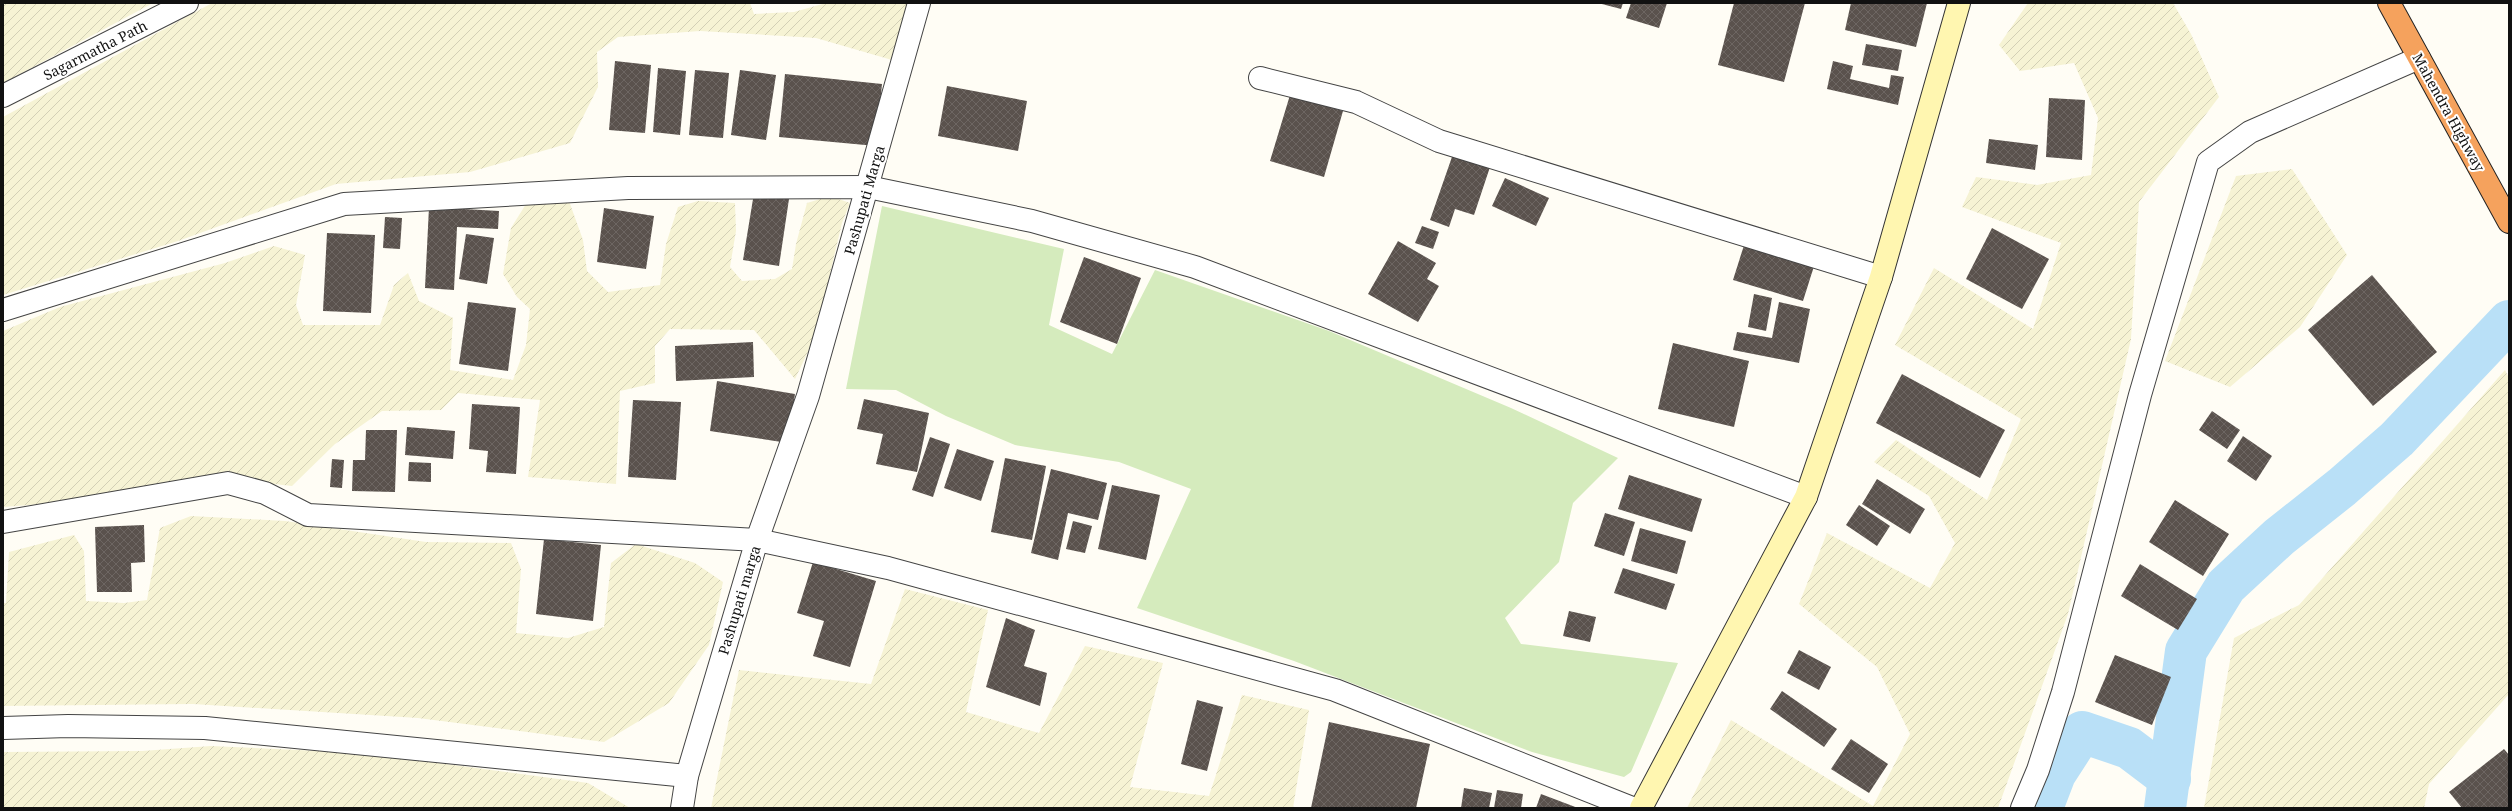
<svg xmlns="http://www.w3.org/2000/svg" width="2512" height="811" font-family="'Noto Serif',serif">
<style>
.farmland{fill:url(#farmland-furrows)}
.grass{fill:#d5ebbd}
.lines{fill:none;stroke-linecap:round;stroke-linejoin:round}
.canal{stroke:#b9e0f7;stroke-width:42}
.building{fill:url(#building-cross-hatch)}
.street-casing{stroke:#444;stroke-width:24}
.secondary-casing{stroke:#333;stroke-width:24}
.highway-casing{stroke:#222;stroke-width:24}
.street{stroke:#fff;stroke-width:22}
.secondary{stroke:#fff6b0;stroke-width:22}
.highway{stroke:#f5a25d;stroke-width:22}
.labels{text-anchor:middle;dominant-baseline:central;stroke-width:4;stroke-linejoin:round;paint-order:stroke}
.street-label{font-size:14px;fill:#111;stroke:#fff}
</style>
<defs>
<pattern id="farmland-furrows" width="10" height="10" patternUnits="userSpaceOnUse"><rect width="10" height="10" fill="#f6f3d4"/><path d="M-1 1l2-2M0 10L10 0M9 11l2-2" fill="none" stroke="#d2cfb5"/></pattern>
<pattern id="building-cross-hatch" width="8" height="8" patternUnits="userSpaceOnUse"><rect width="8" height="8" fill="#5a524d"/><path d="M0 0l8 8M0 8l8-8" fill="none" stroke="#6d6662"/></pattern>
</defs>
<rect width="100%" height="100%" fill="#fffdf5"/>
<g class="farmland">
<path d="M3,3H153L3,83Z"/>
<path d="M212,3H750L754,14L794,12L826,3H926L892,60L816,38L700,31L618,37L597,52L598,87L570,143L470,172L336,184L178,241L3,295V117Z"/>
<path d="M2028,3H2173L2191,34L2219,97L2139,202L2131,339L2068,614L1998,808H1687L1731,720L1873,806L1910,734L1877,667L1799,604L1827,533L1930,588L1955,543L1929,496L1874,462L1896,440L1987,500L2021,419L1895,345L1934,268L2033,329L2061,243L1962,207L1976,177L2037,185L2091,175L2098,118L2074,63L2020,71L1999,45Z"/>
<path d="M2292,169L2347,255L2300,327L2230,387L2165,361L2236,176Z"/>
<path d="M830,196L850,203L842,223L815,337L795,379L754,330L670,329L655,346V383L620,391L616,484L528,477L540,400L458,393L441,410L382,411L335,444L292,486L201,476L82,501L3,507V331L60,307L225,263L274,246L305,255L296,305L303,325H380L394,285L408,273L419,301L453,318L450,370L513,380L526,345L530,309L517,297L503,274L511,228L526,204L569,201L583,240L587,271L608,292L660,285L666,244L678,207L698,201L735,203L736,231L730,267L742,281L775,279L792,269L796,244L807,203Z"/>
<path d="M2505,370L2509,378V694L2429,784L2424,808H2204L2234,638L2299,605Z"/>
<path d="M191,516L285,521L426,542L511,543L521,569L516,633L568,638L604,627L611,563L636,544L695,563L723,582L709,645L669,703L604,742L418,718L193,704L3,706V603H6L9,552L74,535L84,551L86,601L124,603L147,600L160,528Z"/>
<path d="M905,589L988,610L966,712L1039,733L1085,646L1163,663L1130,787L1209,796L1242,695L1309,710L1293,808H711L739,670L871,684Z"/>
<path d="M211,746L364,753L588,783L630,808H3V752L142,751Z"/>
</g>
<path class="grass" d="M882,206L1064,249L1049,325L1112,354L1155,270L1329,331L1511,408L1618,458L1573,503L1559,562L1505,618L1521,644L1678,663L1631,772L1624,777L1532,752L1294,661L1137,608L1191,489L1119,462L1015,445L946,416L896,390L846,389Z"/>
<g class="lines">
<g class="canal">
<path d="M2042,808L2055,774L2082,732L2129,748L2170,779"/>
<path d="M2165,808L2186,651L2226,586L2279,537L2342,487L2397,439L2509,321"/>
</g>
</g>
<g class="building">
<path d="M1598,3H1623L1621,9Z"/>
<path d="M1631,3H1667L1659,28L1626,18Z"/>
<path d="M1734,3H1805L1784,82L1718,65Z"/>
<path d="M1851,3H1927L1916,47L1845,30Z"/>
<path d="M1866,44L1902,50L1898,71L1862,65Z"/>
<path d="M615,61L651,65L645,133L609,130Z"/>
<path d="M1833,61L1853,66L1850,79L1889,88L1891,75L1904,77L1898,105L1827,89Z"/>
<path d="M658,68L686,71L680,135L653,132Z"/>
<path d="M695,70L729,73L723,138L689,135Z"/>
<path d="M740,70L776,75L766,140L731,135Z"/>
<path d="M785,74L882,84L876,146L779,137Z"/>
<path d="M947,86L1027,101L1018,151L938,136Z"/>
<path d="M1290,95L1343,111L1324,177L1270,161Z"/>
<path d="M2049,98L2085,100L2082,160L2046,157Z"/>
<path d="M1989,139L2038,145L2035,170L1986,163Z"/>
<path d="M1453,154L1490,167L1474,215L1455,209L1449,227L1430,220Z"/>
<path d="M1505,178L1549,198L1536,226L1492,206Z"/>
<path d="M754,193L789,199L779,266L743,260Z"/>
<path d="M429,207L499,211L498,229L457,227L454,290L425,288Z"/>
<path d="M604,208L654,216L646,269L597,262Z"/>
<path d="M385,217L402,218L400,249L383,248Z"/>
<path d="M1422,226L1439,232L1433,249L1415,243Z"/>
<path d="M1992,228L2049,259L2022,309L1966,279Z"/>
<path d="M327,233L375,235L371,313L323,311Z"/>
<path d="M466,234L494,238L487,284L459,279Z"/>
<path d="M1398,241L1436,263L1427,279L1439,286L1418,322L1368,294Z"/>
<path d="M1745,242L1815,263L1803,301L1733,280Z"/>
<path d="M1084,257L1141,278L1117,344L1060,322Z"/>
<path d="M2372,275L2437,352L2373,406L2308,330Z"/>
<path d="M1754,294L1772,298L1766,331L1748,327Z"/>
<path d="M468,302L516,308L508,371L459,364Z"/>
<path d="M1779,302L1810,309L1799,363L1733,350L1737,332L1772,338Z"/>
<path d="M753,342L754,377L676,381L675,346Z"/>
<path d="M1673,343L1749,361L1734,427L1658,409Z"/>
<path d="M1902,374L2005,430L1980,478L1876,423Z"/>
<path d="M717,381L795,394L788,443L710,431Z"/>
<path d="M864,399L929,413L917,472L876,464L883,434L857,429Z"/>
<path d="M633,400L681,402L676,480L628,477Z"/>
<path d="M472,404L520,407L516,474L486,472L488,451L469,449Z"/>
<path d="M2212,411L2240,430L2227,449L2199,430Z"/>
<path d="M407,427L455,431L453,459L405,455Z"/>
<path d="M366,430H397L395,492L352,491L353,460H365Z"/>
<path d="M2243,436L2272,456L2256,481L2227,461Z"/>
<path d="M930,437L950,444L933,497L912,490Z"/>
<path d="M957,449L994,461L981,501L944,488Z"/>
<path d="M1005,458L1046,466L1032,540L991,532Z"/>
<path d="M332,459L344,460L342,488L330,487Z"/>
<path d="M409,462L431,463V482L408,481Z"/>
<path d="M1051,469L1107,483L1098,520L1068,513L1058,560L1031,553Z"/>
<path d="M1629,475L1702,499L1692,532L1618,509Z"/>
<path d="M1877,479L1925,509L1910,534L1862,504Z"/>
<path d="M1112,485L1160,495L1146,560L1098,549Z"/>
<path d="M2175,500L2229,534L2203,576L2149,542Z"/>
<path d="M1859,505L1890,526L1877,546L1846,525Z"/>
<path d="M1605,513L1635,522L1624,556L1594,546Z"/>
<path d="M1073,521L1092,526L1085,553L1066,549Z"/>
<path d="M144,525L145,562L131,563L132,592H97L95,527Z"/>
<path d="M1640,528L1686,541L1677,574L1631,561Z"/>
<path d="M544,539L601,545L593,621L536,614Z"/>
<path d="M813,562L876,581L850,667L813,656L824,621L797,613Z"/>
<path d="M2140,564L2197,599L2178,630L2121,596Z"/>
<path d="M1623,568L1675,584L1666,610L1614,593Z"/>
<path d="M1569,611L1596,617L1590,642L1563,636Z"/>
<path d="M1006,618L1035,630L1024,666L1047,673L1040,706L986,687Z"/>
<path d="M1799,650L1831,667L1819,690L1787,673Z"/>
<path d="M2115,655L2171,677L2152,725L2095,702Z"/>
<path d="M1782,691L1837,729L1824,747L1770,709Z"/>
<path d="M1197,700L1223,707L1207,771L1181,764Z"/>
<path d="M1329,722L1430,744L1416,808H1311Z"/>
<path d="M1851,739L1888,764L1869,793L1831,769Z"/>
<path d="M2504,749L2509,755V808H2462L2449,792Z"/>
<path d="M1464,788L1492,793L1489,808H1461Z"/>
<path d="M1497,790L1523,794L1521,808H1494Z"/>
<path d="M1541,794L1578,808H1536Z"/>
</g>
<g class="lines">
<g class="street-casing">
<g id="street">
<path d="M1260,78L1356,102L1439,141L1881,277"/>
<path d="M3,96L187,3"/>
<path d="M3,310L344,204L628,188L868,187L1032,221L1195,267L1806,497"/>
<path d="M3,522L228,483L265,493L308,515L757,540L888,568L1335,690L1632,808"/>
<path d="M3,728L68,726L205,728L687,776"/>
<path d="M682,808L687,776L757,540L808,396L919,3"/>
<path d="M2022,808L2038,770L2063,692L2140,395L2208,162L2250,132L2419,58"/>
</g>
</g>
<g class="secondary-casing">
<path id="secondary" d="M1641,808L1806,497L1881,277L1959,3"/>
</g>
<g class="highway-casing">
<path id="highway" d="M2389,3L2509,222"/>
</g>
<use href="#street" class="street"/>
<use href="#secondary" class="secondary"/>
<use href="#highway" class="highway"/>
</g>
<g class="labels">
<g class="street-label">
<text transform="translate(95 50) rotate(-27)">Sagarmatha Path</text>
<text transform="translate(2449 112) rotate(61)">Mahendra Highway</text>
<text transform="translate(864 200) rotate(-74)">Pashupati Marga</text>
<text transform="translate(739 600) rotate(-73)">Pashupati marga</text>
</g>
</g>
<rect width="2512" height="811" fill="none" stroke="#111111" stroke-width="8"/>
</svg>
